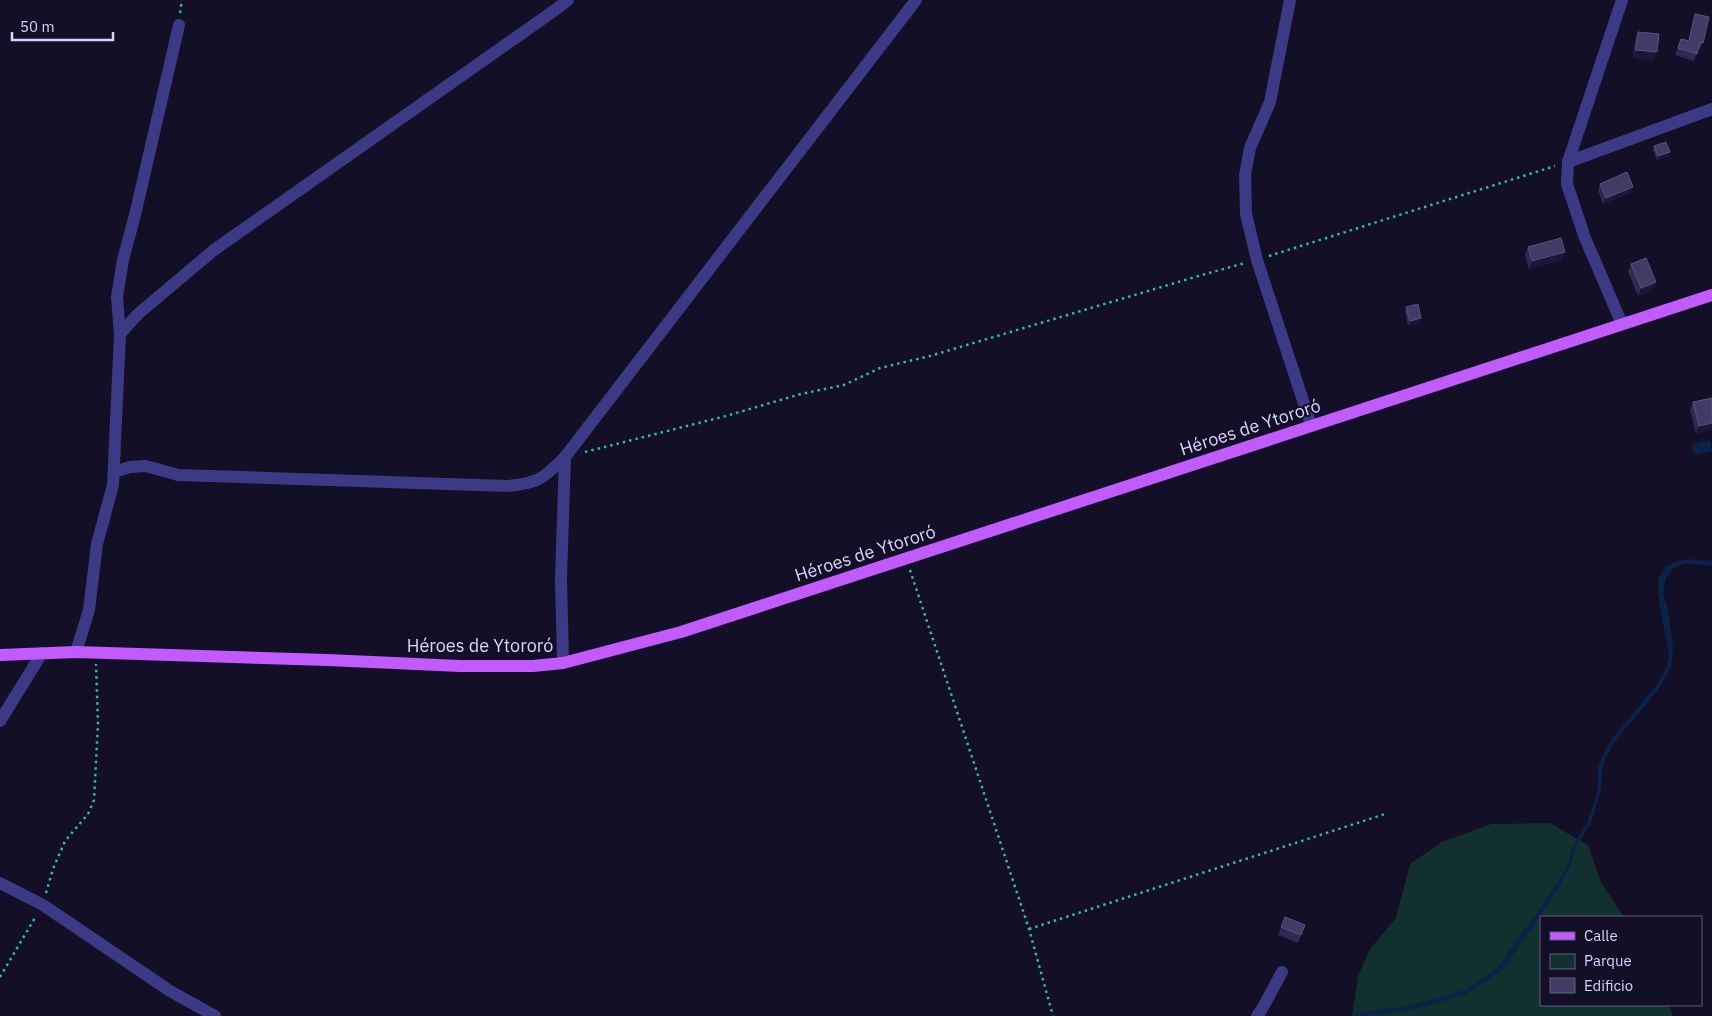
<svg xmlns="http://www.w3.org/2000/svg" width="1712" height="1016" font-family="'IBM Plex Sans',sans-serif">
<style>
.green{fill:#12302f}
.water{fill:#0c2248}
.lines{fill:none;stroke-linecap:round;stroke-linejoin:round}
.path{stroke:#2fb8b0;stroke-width:2.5;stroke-dasharray:2.5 4;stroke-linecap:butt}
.minor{stroke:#3d3a85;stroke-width:12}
.major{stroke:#c25bff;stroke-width:12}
.wall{fill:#312854}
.shaded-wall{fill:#1d163a}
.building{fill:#433a66;stroke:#5a527e}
.labels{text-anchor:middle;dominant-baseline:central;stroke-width:4;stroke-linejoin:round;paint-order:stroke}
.street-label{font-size:18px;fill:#d9d4ff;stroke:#130f26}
</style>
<rect width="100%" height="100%" fill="#130f26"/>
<path class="green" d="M1550,823L1588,845L1601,882L1624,917H1541V1005H1669L1673,1016H1352L1358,976L1370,949L1396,918L1410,864L1442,842L1491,824Z"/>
<g class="water">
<path d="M1710,440L1712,451L1694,455L1692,444Z"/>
<path d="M1687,559L1712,561V566L1684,563L1674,568L1666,578L1663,593L1668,609L1673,646L1671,668L1658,690L1615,741L1605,759L1602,771L1601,791L1591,823L1576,846L1571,865L1556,893L1503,969L1469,993L1436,1003L1408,1011L1370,1016H1352L1376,1010L1405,1007L1468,989L1498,967L1548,897L1567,866L1573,845L1587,823L1596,797L1598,788V768L1604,752L1613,737L1657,685L1667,666L1669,654L1659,603L1658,579L1666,566L1677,561Z"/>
</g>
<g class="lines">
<g class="path">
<path d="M180,13L182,0"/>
<path d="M1269,256L1555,166"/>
<path d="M585,452L726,416L801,394L844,385L880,368L930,356L1195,277L1245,263"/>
<path d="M910,570L1029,929L1053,1016"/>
<path d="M46,893L53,869L65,841L88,814L94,800L98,724L96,664"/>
<path d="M1029,929L1385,814"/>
<path d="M0,977L36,916"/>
</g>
<g class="minor">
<path d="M1290,0L1270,102L1250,148L1245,175L1246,214L1257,260L1311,425"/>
<path d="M1568,162L1712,109"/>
<path d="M1622,324L1585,238L1567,184L1568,162L1622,0"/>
<path d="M120,334L138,314L214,250L555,10L568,0"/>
<path d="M114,472L130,467L146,466L178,475L507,486C540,483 542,479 565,457L916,0"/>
<path d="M76,652L89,610L97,544L113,485L120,334L117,297L123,260L135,215L179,25"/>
<path d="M563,663L561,578L565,457"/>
<path d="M0,721L42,653"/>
<path d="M0,883L43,905L170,991L215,1016"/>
<path d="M1257,1016L1262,1009L1282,972"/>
</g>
<path class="major" d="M0,655L76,652L328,660L460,666H533L563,663L681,632L1712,295"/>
</g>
<g class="wall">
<path d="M1695,14L1703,43L1700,49H1698L1694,61L1675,55L1681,39L1688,41L1693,21Z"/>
<path d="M1638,32L1654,60L1633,58L1635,40Z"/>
<path d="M1654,146L1668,156L1657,160L1653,150Z"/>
<path d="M1600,184L1631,193L1603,204L1598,190Z"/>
<path d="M1528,247L1565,252L1562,260L1529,269L1525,255Z"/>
<path d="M1631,264L1656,282L1653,290L1638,296L1628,272Z"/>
<path d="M1406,307L1420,323L1408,326L1405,311Z"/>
<path d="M1712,398L1696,434L1690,410L1693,402Z"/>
<path d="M1285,917L1305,925L1298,943L1278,935Z"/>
</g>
<g class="shaded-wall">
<path d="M1636,50L1657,52L1654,60L1633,58Z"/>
<path d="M1670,152L1668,156L1657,160L1658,156Z"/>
<path d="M1633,187L1631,193L1603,204L1606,198Z"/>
<path d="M1565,252L1562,260L1529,269L1532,261Z"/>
<path d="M1656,282L1653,290L1638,296L1641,288Z"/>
<path d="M1421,318L1420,323L1408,326L1410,321Z"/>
<path d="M1712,423V430L1696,434L1699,426Z"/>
</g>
<g class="building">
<path d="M1695,14L1709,17L1703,43L1700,42L1697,54L1678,48L1681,39L1689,41Z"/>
<path d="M1638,32L1659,34L1657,52L1636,50Z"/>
<path d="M1666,142L1670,152L1658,156L1654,146Z"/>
<path d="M1627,172L1633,187L1606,198L1600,184Z"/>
<path d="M1561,238L1565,252L1532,261L1528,247Z"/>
<path d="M1646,258L1656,282L1641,288L1631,264Z"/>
<path d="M1418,304L1421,318L1410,321L1406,307Z"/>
<path d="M1712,398V423L1699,426L1693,402Z"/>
<path d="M1285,917L1305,925L1301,935L1281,927Z"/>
</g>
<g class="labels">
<g class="street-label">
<text transform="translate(1250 427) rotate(-18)">Héroes de Ytororó</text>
<text transform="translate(865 553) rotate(-18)">Héroes de Ytororó</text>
<text x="480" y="645">Héroes de Ytororó</text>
</g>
</g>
<rect x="1540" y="916" width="162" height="90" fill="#130f26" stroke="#625e7d"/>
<rect x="1550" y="932" width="25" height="8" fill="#c25bff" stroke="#625e7d"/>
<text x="1584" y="941" font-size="15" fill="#d9d4ff">Calle</text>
<rect x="1550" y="954" width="25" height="15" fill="#12302f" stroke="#625e7d"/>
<text x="1584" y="966" font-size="15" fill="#d9d4ff">Parque</text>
<rect x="1550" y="978" width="25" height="15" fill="#433a66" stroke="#625e7d"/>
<text x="1584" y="991" font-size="15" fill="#d9d4ff">Edificio</text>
<path d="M12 32v8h101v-8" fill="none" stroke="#d9d4ff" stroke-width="2.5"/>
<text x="20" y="32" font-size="15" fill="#d9d4ff" stroke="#130f26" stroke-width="4" paint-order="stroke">50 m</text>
</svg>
